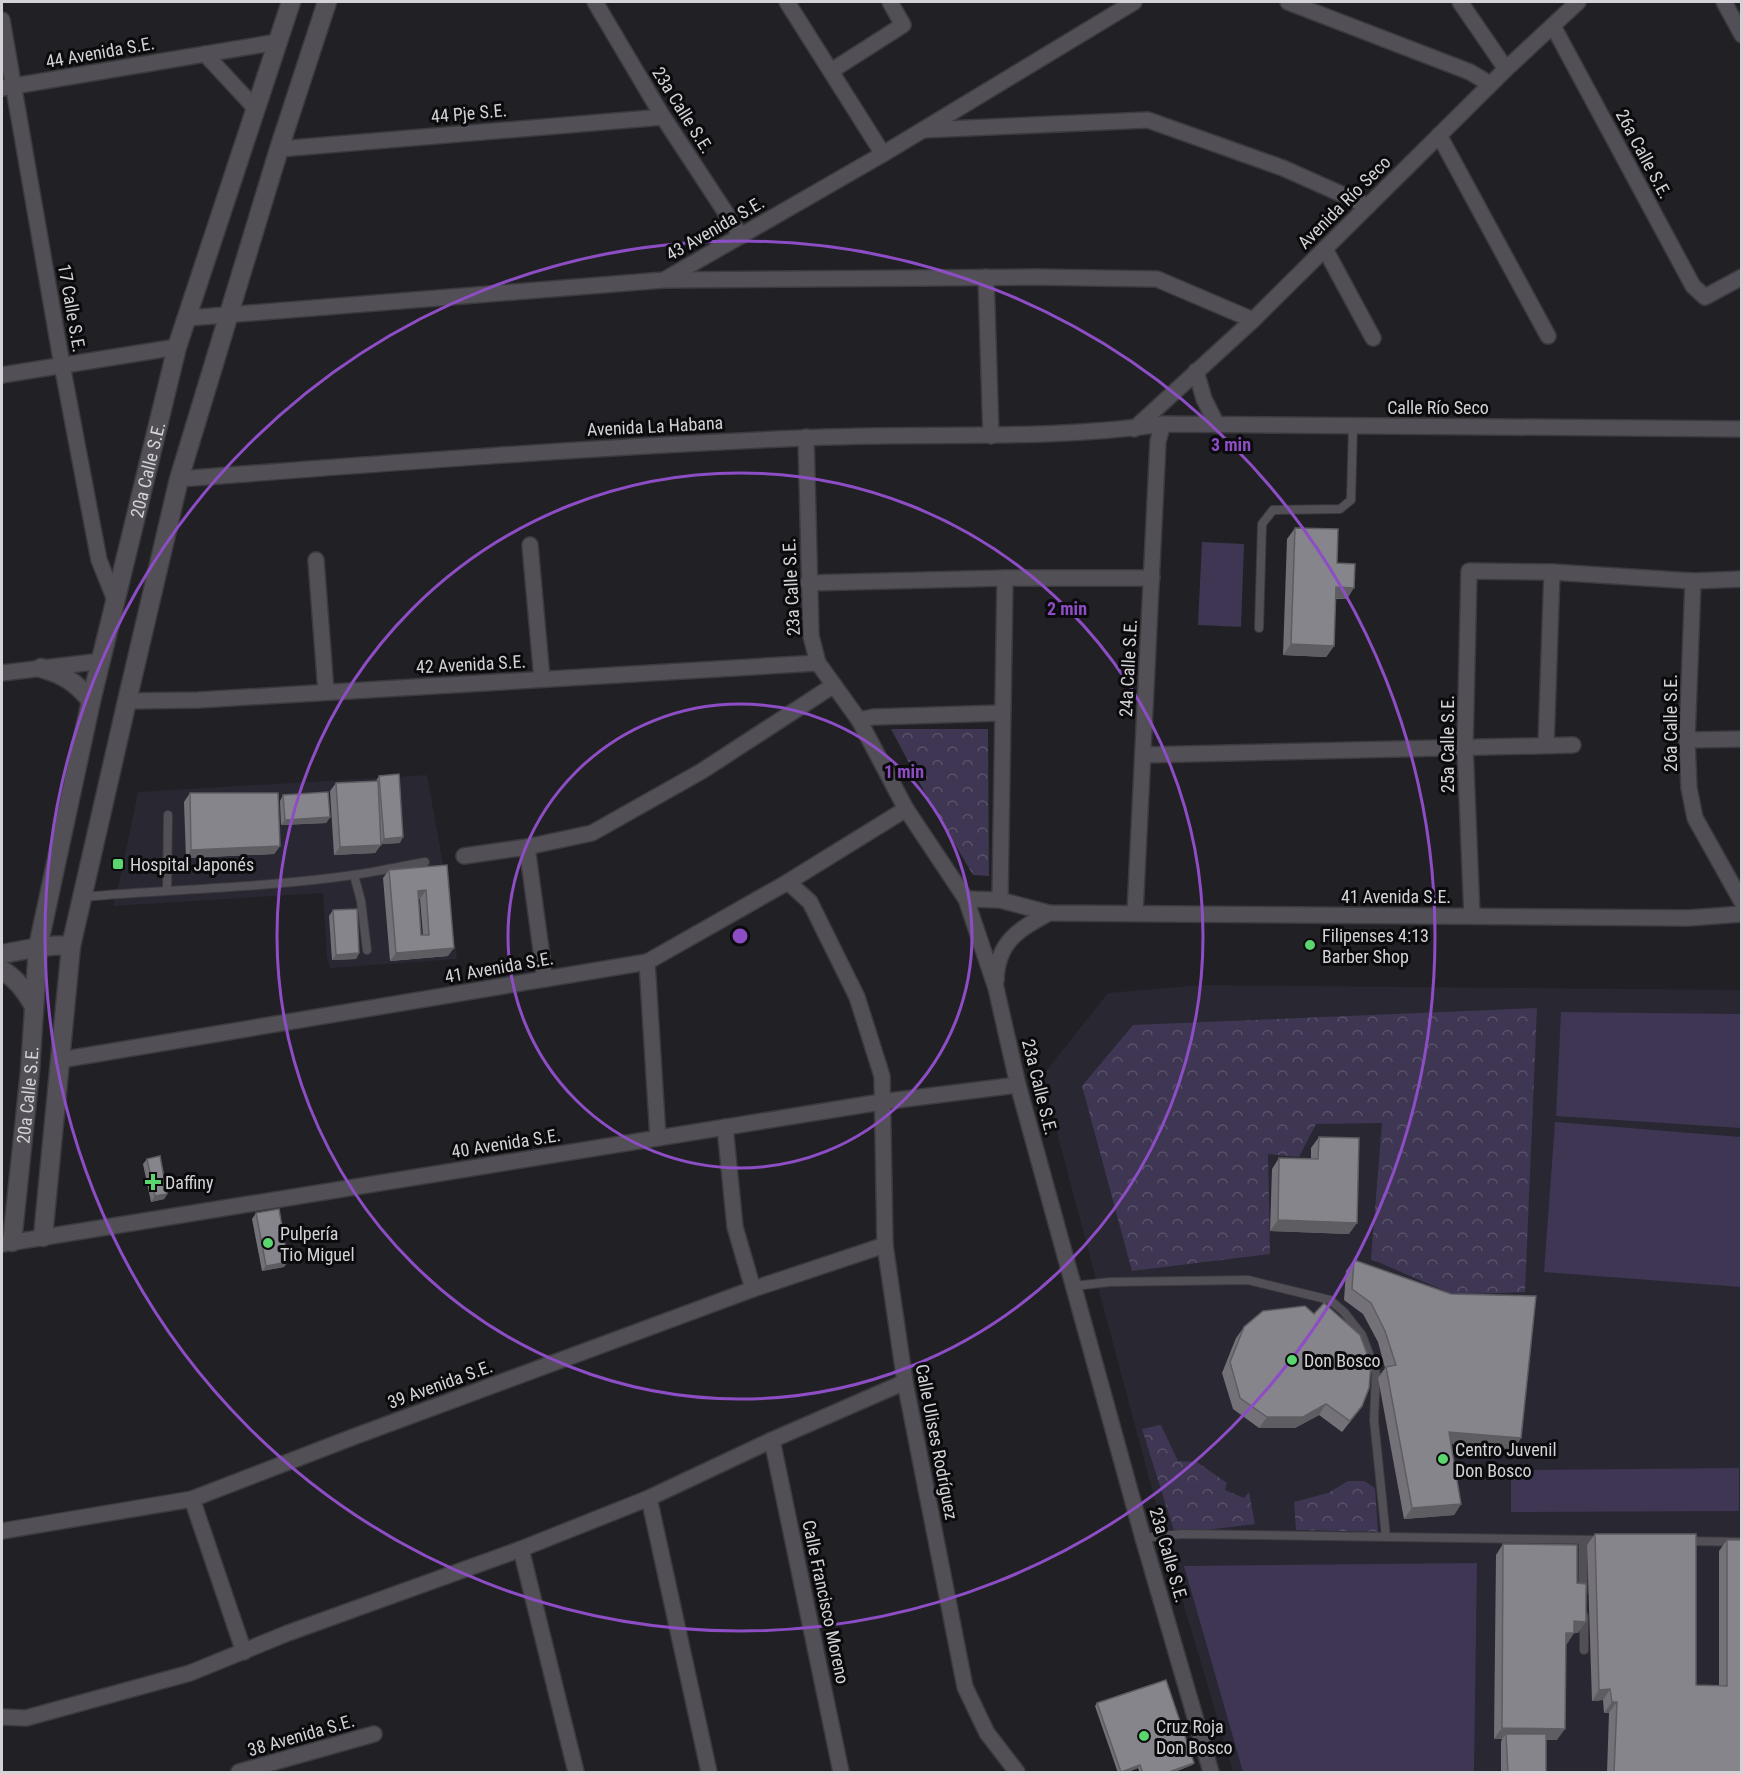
<svg xmlns="http://www.w3.org/2000/svg" width="1743" height="1774" font-family="'Roboto Condensed',sans-serif">
<style>
.built{fill:#292732}
.grass{fill:#3e3652}
.park{fill:url(#park-crowns)}
.lines{fill:none;stroke-linecap:round;stroke-linejoin:round}
.lane-casing{stroke:#3b3a3e;stroke-width:10}
.street-casing{stroke:#3b3a3e;stroke-width:18}
.secondary-casing{stroke:#3b3a3e;stroke-width:21}
.lane{stroke:#525056;stroke-width:8}
.street{stroke:#525056;stroke-width:15}
.secondary{stroke:#525056;stroke-width:18}
.wall{fill:#747278;fill-rule:evenodd}
.shaded-wall{fill:#5e5d62}
.building{fill:#87858c;stroke:#5e5d62;stroke-width:1.5;fill-rule:evenodd}
.ring{fill:none;stroke:#8d4dc4;stroke-width:3}
.poi-dot{fill:#5bd56e;stroke:#0b0a0c;stroke-width:2}
.labels{text-anchor:middle;dominant-baseline:central;stroke-width:6;stroke-linejoin:round;paint-order:stroke}
.street-label{font-size:18px;fill:#d3d2d6;stroke:#0b0a0c}
.poi-label{font-size:18px;fill:#d3d2d6;stroke:#0b0a0c;text-anchor:start}
.centre{fill:#8d4dc4;stroke:#0b0a0c;stroke-width:3}
.ring-label{font-size:18px;text-anchor:middle;font-weight:bold;fill:#8d4dc4;stroke:#0b0a0c;stroke-width:6;stroke-linejoin:round;paint-order:stroke}
</style>
<defs>
<pattern id="park-crowns" width="20" height="18" patternUnits="userSpaceOnUse" patternTransform="scale(1.5)"><rect width="20" height="18" fill="#3e3652"/><path d="M2 6a3 3 0 1 1 6 0M12 15a3 3 0 1 1 6 0" fill="none" stroke="#59526a"/></pattern>
</defs>
<rect width="100%" height="100%" fill="#212025"/>
<g class="built">
<path d="M427,775L443,864L457,959L330,968L327,957L323,893L113,906L119,883L138,792Z"/>
<path d="M1202,985L1741,990V1772H1233L1171,1561L1042,1076L1108,993Z"/>
</g>
<g class="grass">
<path d="M1202,542L1244,544L1241,627L1198,625Z"/>
<path d="M1561,1012L1741,1014V1128L1556,1116Z"/>
<path d="M1555,1122L1741,1137V1287L1544,1272Z"/>
<path d="M1739,1468V1511L1511,1512V1470Z"/>
<path d="M1477,1563L1474,1772H1243L1184,1566Z"/>
</g>
<g class="park">
<path d="M891,729H988L989,876L973,875L926,795Z"/>
<path d="M1537,1008L1525,1292L1454,1295L1371,1259L1382,1123L1316,1124L1299,1157L1268,1154L1270,1254L1132,1271L1082,1086L1133,1025Z"/>
<path d="M1161,1425L1178,1461L1197,1462L1227,1483L1225,1490L1244,1498L1249,1492L1255,1524L1175,1534L1142,1429Z"/>
<path d="M1348,1481H1364L1375,1488L1378,1532L1296,1530L1294,1502L1328,1493Z"/>
</g>
<g class="lines">
<g class="lane-casing">
<g id="lane">
<path d="M1259,628L1262,524L1273,510L1340,509L1351,500L1353,426"/>
<path d="M354,875L361,901L367,950"/>
<path d="M167,890L168,815"/>
<path d="M83,897C172,889 263,888 353,875C377,872 401,866 425,862"/>
<path d="M1074,1286L1110,1282L1248,1280L1330,1300L1344,1312L1362,1335L1376,1373L1374,1420L1386,1537"/>
<path d="M1143,1538L1182,1534L1601,1540"/>
<path d="M1583,1540V1592"/>
<path d="M1688,1541L1742,1542"/>
<path d="M1584,1616V1650"/>
</g>
</g>
<g class="street-casing">
<g id="street">
<path d="M595,2L663,117L741,236"/>
<path d="M787,2L883,154"/>
<path d="M1288,2L1470,72L1490,84"/>
<path d="M1460,2L1506,69"/>
<path d="M1724,2L1742,35"/>
<path d="M2,20L62,365L99,560L115,600"/>
<path d="M1553,26L1693,286L1705,297L1742,277"/>
<path d="M205,54L256,109"/>
<path d="M831,71L903,25L890,2"/>
<path d="M2,88L277,42"/>
<path d="M923,130L1148,120L1283,168L1368,206"/>
<path d="M1439,135L1548,336"/>
<path d="M279,149L663,117"/>
<path d="M1325,249L1373,338"/>
<path d="M986,277L991,436"/>
<path d="M667,280L1034,277L1157,279L1253,320"/>
<path d="M188,318L664,280L883,154L1134,2"/>
<path d="M1196,371L1204,399L1217,425"/>
<path d="M2,375L177,347"/>
<path d="M1134,429L1253,320L1506,69L1578,2"/>
<path d="M806,437L811,636L818,663L859,720L906,809L966,899L996,988L1018,1085L1143,1538L1211,1772"/>
<path d="M179,479C387,463 594,447 802,438C922,432 1044,441 1163,424L1742,429"/>
<path d="M530,545L542,679"/>
<path d="M316,560L326,692"/>
<path d="M1742,579L1693,581L1687,740L1689,788L1695,818L1742,902"/>
<path d="M808,583L1005,578H1152"/>
<path d="M2,673L102,661"/>
<path d="M127,701L198,700L818,663"/>
<path d="M859,720L873,717L1002,713"/>
<path d="M1687,740L1742,739"/>
<path d="M1546,745L1552,572"/>
<path d="M1143,755L1573,745"/>
<path d="M527,847L545,979"/>
<path d="M464,856L527,847L592,833L702,771L834,685"/>
<path d="M788,882L810,902L857,997L882,1076L885,1245L905,1382L965,1687L987,1733L1017,1772"/>
<path d="M966,899L1000,900L1049,913L1688,918L1742,914"/>
<path d="M1000,900L1005,578"/>
<path d="M1135,913L1158,441L1163,424"/>
<path d="M1472,916L1465,746L1469,571L1552,572L1693,581"/>
<path d="M647,962L658,1138"/>
<path d="M996,981C997,942 1018,930 1049,913"/>
<path d="M60,1060L647,962L788,882L906,809"/>
<path d="M725,1127L735,1227L753,1289"/>
<path d="M2,1244L881,1102L1018,1085"/>
<path d="M772,1440L841,1772"/>
<path d="M649,1498L709,1772"/>
<path d="M192,1499L244,1652"/>
<path d="M2,1531L192,1499L353,1437L753,1289L885,1245"/>
<path d="M521,1549L576,1772"/>
<path d="M2,1717L26,1718L190,1673L288,1633L521,1549L649,1498L772,1440L905,1382"/>
<path d="M239,1772L374,1734"/>
</g>
</g>
<g class="secondary-casing">
<g id="secondary">
<path d="M41,668C63,674 77,683 91,701"/>
<path d="M2,954C25,950 48,944 71,946"/>
<path d="M2,970C17,979 25,991 34,1006"/>
<path d="M43,1237L71,946L127,701L179,479L279,149L327,2"/>
<path id="s1" d="M12,1242L30,1071L38,947L91,701L177,347L291,2"/>
</g>
</g>
<use href="#lane" class="lane"/>
<use href="#street" class="street"/>
<use href="#secondary" class="secondary"/>
</g>
<g class="wall">
<path d="M1295,528L1337,563L1347,599H1335L1334,646L1326,657L1283,655L1287,539Z"/>
<path d="M379,776L400,843L381,844L375,853L334,855L330,791L336,783L376,781Z"/>
<path d="M190,793L280,846L274,854L186,858L184,802Z"/>
<path d="M283,795L330,817L326,823L281,825L280,801Z"/>
<path d="M447,865L448,956L390,961L383,878L389,870ZM418,899H420L423,935H421Z"/>
<path d="M333,910L359,953L356,959L332,960L329,916Z"/>
<path d="M1319,1137L1349,1234L1270,1231L1272,1169L1279,1158H1311V1148Z"/>
<path d="M147,1159L167,1194L164,1199L151,1202L143,1164Z"/>
<path d="M256,1213L284,1267L262,1271L252,1219Z"/>
<path d="M1354,1260L1521,1438L1513,1449L1451,1444L1461,1504L1454,1515L1404,1519L1378,1378L1385,1368L1378,1342L1363,1314L1344,1300L1346,1271Z"/>
<path d="M1244,1327L1362,1406L1354,1417L1342,1432L1319,1415L1295,1428H1259L1233,1409L1222,1373L1236,1338Z"/>
<path d="M1595,1534L1696,1685L1719,1686V1551L1727,1540L1742,1773H1607L1609,1713H1604L1603,1700L1592,1701L1587,1545Z"/>
<path d="M1503,1544L1577,1583L1578,1633L1574,1632L1566,1644L1557,1740H1546V1773H1501V1742L1502,1739H1494L1496,1555Z"/>
<path d="M1097,1703L1194,1763L1192,1765L1172,1773H1140L1138,1768L1125,1773H1118L1095,1706Z"/>
</g>
<g class="shaded-wall">
<path d="M1336,587L1354,588L1347,599L1328,598Z"/>
<path d="M1291,644L1334,646L1326,657L1283,655Z"/>
<path d="M330,817L326,823L281,825L285,820Z"/>
<path d="M403,837L400,843L380,844L384,839Z"/>
<path d="M381,845L375,853L334,855L340,847Z"/>
<path d="M280,846L274,854L186,858L191,850Z"/>
<path d="M426,890L420,899H412L418,891Z"/>
<path d="M454,948L448,956L390,961L396,953Z"/>
<path d="M359,953L356,959L332,960L336,955Z"/>
<path d="M167,1194L164,1199L151,1202L155,1196Z"/>
<path d="M1278,1220L1357,1223L1349,1234L1270,1231Z"/>
<path d="M288,1262L284,1267L262,1271L266,1266Z"/>
<path d="M1326,1404L1319,1415L1295,1428H1259L1267,1417Z"/>
<path d="M1449,1432L1521,1438L1513,1449L1441,1443Z"/>
<path d="M1461,1504L1454,1515L1404,1519L1412,1508Z"/>
<path d="M1574,1621L1586,1622L1578,1633L1566,1632Z"/>
<path d="M1566,1633H1574L1567,1644H1558Z"/>
<path d="M1610,1689L1603,1700L1592,1701L1599,1690Z"/>
<path d="M1612,1702H1617L1609,1713H1604Z"/>
<path d="M1502,1728L1565,1729L1557,1740L1507,1739L1506,1734L1502,1739H1494Z"/>
<path d="M1194,1763L1192,1765L1172,1773H1166Z"/>
<path d="M1140,1765L1138,1768L1125,1773H1120Z"/>
</g>
<g class="building">
<path d="M1295,528L1338,529L1337,563L1355,564L1354,588L1336,587L1334,646L1291,644Z"/>
<path d="M399,774L403,837L384,839L379,776Z"/>
<path d="M378,781L381,845L340,847L336,783Z"/>
<path d="M328,792L330,817L285,820L283,795Z"/>
<path d="M190,793H278L280,846L191,850Z"/>
<path d="M447,865L454,948L396,953L389,870ZM426,890L429,935H421L418,891Z"/>
<path d="M357,909L359,953L336,955L333,910Z"/>
<path d="M1319,1137L1359,1138L1357,1223L1278,1220L1279,1158L1318,1159Z"/>
<path d="M160,1156L167,1194L155,1196L147,1159Z"/>
<path d="M279,1209L288,1262L266,1266L256,1213Z"/>
<path d="M1354,1260L1451,1294L1536,1296L1521,1438L1449,1432L1461,1504L1412,1508L1386,1367L1396,1365L1385,1331L1371,1303L1352,1289Z"/>
<path d="M1324,1303L1360,1335L1371,1364L1369,1388L1362,1406L1350,1421L1326,1404L1303,1417H1267L1240,1398L1230,1362L1244,1327L1263,1311L1305,1306L1314,1314Z"/>
<path d="M1595,1534H1696V1685L1727,1686V1540H1742V1773H1614L1617,1702H1612L1610,1689L1599,1690Z"/>
<path d="M1503,1544L1577,1545V1583L1586,1584V1622L1574,1621V1633H1566L1565,1729L1502,1728Z"/>
<path d="M1166,1680L1194,1763L1166,1773H1143L1140,1765L1121,1772L1097,1703Z"/>
<path d="M1506,1734H1546V1773H1508Z"/>
</g>
<g class="ring">
<circle cx="740" cy="936" r="232"/>
<circle cx="740" cy="936" r="463"/>
<circle cx="740" cy="936" r="695"/>
</g>
<g class="poi-dot">
<rect x="112" y="858" width="12" height="12" rx="3"/>
<circle cx="1310" cy="945" r="6"/>
<path d="M150 1173h6v6h6v6h-6v6h-6v-6h-6v-6h6z"/>
<circle cx="268" cy="1243" r="6"/>
<circle cx="1292" cy="1360" r="6"/>
<circle cx="1443" cy="1459" r="6"/>
<circle cx="1144" cy="1736" r="6"/>
</g>
<g class="labels">
<g class="street-label">
<text transform="translate(100 52) rotate(-10)">44 Avenida S.E.</text>
<text transform="translate(683 110) rotate(58)">23a Calle S.E.</text>
<text transform="translate(469 113) rotate(-5)">44 Pje S.E.</text>
<text transform="translate(1644 154) rotate(62)">26a Calle S.E.</text>
<text transform="translate(1344 202) rotate(-45)">Avenida Río Seco</text>
<text transform="translate(715 228) rotate(-30)">43 Avenida S.E.</text>
<text transform="translate(72 308) rotate(80)">17 Calle S.E.</text>
<text x="1438" y="407">Calle Río Seco</text>
<text transform="translate(655 426) rotate(-3)">Avenida La Habana</text>
<text stroke="none"><textPath href="#s1" startOffset="786">20a Calle S.E.</textPath></text>
<text transform="translate(791 587) rotate(-93)">23a Calle S.E.</text>
<text transform="translate(471 664) rotate(-3)">42 Avenida S.E.</text>
<text transform="translate(1128 668) rotate(-87)">24a Calle S.E.</text>
<text transform="translate(1670 723) rotate(-90)">26a Calle S.E.</text>
<text transform="translate(1447 744) rotate(-90)">25a Calle S.E.</text>
<text x="1396" y="896">41 Avenida S.E.</text>
<text transform="translate(499 967) rotate(-10)">41 Avenida S.E.</text>
<text transform="translate(1040 1087) rotate(76)">23a Calle S.E.</text>
<text stroke="none"><textPath href="#s1" startOffset="148">20a Calle S.E.</textPath></text>
<text transform="translate(506 1143) rotate(-9)">40 Avenida S.E.</text>
<text transform="translate(440 1384) rotate(-20)">39 Avenida S.E.</text>
<text transform="translate(937 1442) rotate(79)">Calle Ulises Rodríguez</text>
<text transform="translate(1169 1555) rotate(74)">23a Calle S.E.</text>
<text transform="translate(826 1602) rotate(78)">Calle Francisco Moreno</text>
<text transform="translate(301 1735) rotate(-16)">38 Avenida S.E.</text>
</g>
<g class="poi-label">
<text x="130" y="864">Hospital Japonés</text>
<text x="1322" y="935">Filipenses 4:13<tspan x="1322" dy="21">Barber Shop</tspan></text>
<text x="165" y="1182">Daffiny</text>
<text x="280" y="1233">Pulpería<tspan x="280" dy="21">Tio Miguel</tspan></text>
<text x="1304" y="1360">Don Bosco</text>
<text x="1455" y="1449">Centro Juvenil<tspan x="1455" dy="21">Don Bosco</tspan></text>
<text x="1156" y="1726">Cruz Roja<tspan x="1156" dy="21">Don Bosco</tspan></text>
</g>
</g>
<circle cx="740" cy="936" r="9" class="centre"/>
<g class="ring-label">
<text x="1231" y="451">3 min</text>
<text x="1067" y="615">2 min</text>
<text x="904" y="778">1 min</text>
</g>
<rect width="1743" height="1774" fill="none" stroke="#d3d2d6" stroke-width="6"/>
</svg>
